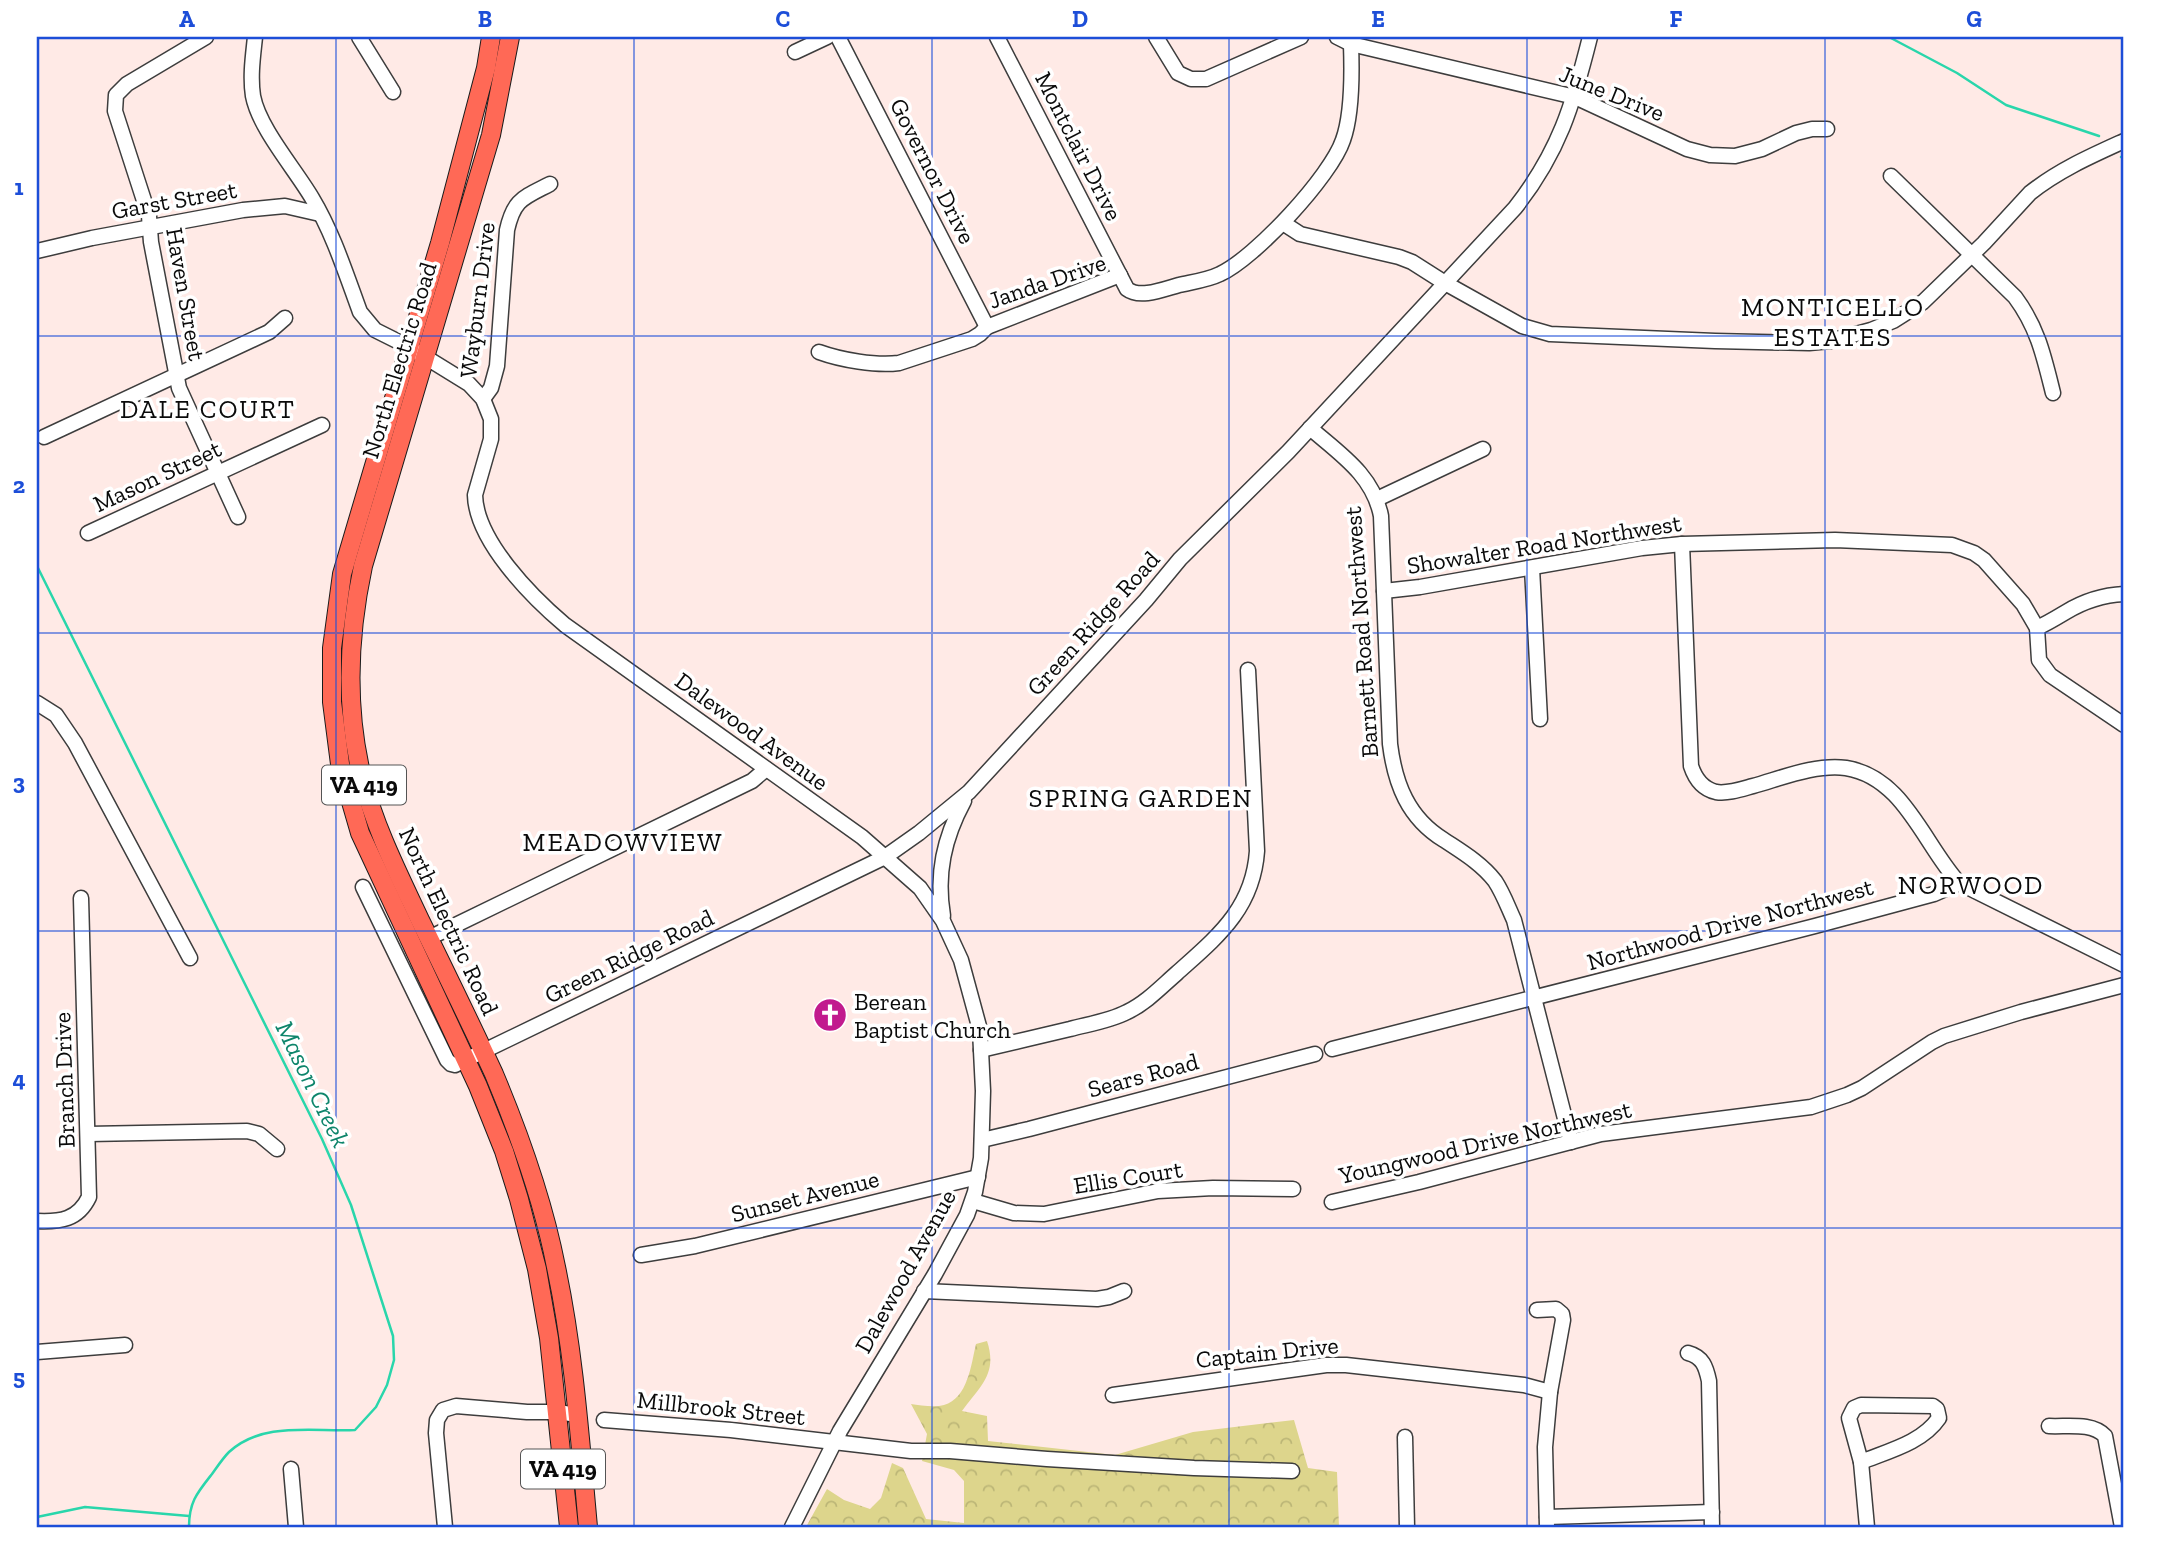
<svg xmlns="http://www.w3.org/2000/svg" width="2161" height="1564" font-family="'Zilla Slab',serif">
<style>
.forest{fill:url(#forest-crowns)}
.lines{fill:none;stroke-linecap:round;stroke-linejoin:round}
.stream{stroke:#29d6ab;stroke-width:2.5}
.minor-casing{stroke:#3d3d3d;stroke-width:17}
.major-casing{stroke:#1b1b1b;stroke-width:20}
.minor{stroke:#fff;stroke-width:14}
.major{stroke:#ff6956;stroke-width:18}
.grid{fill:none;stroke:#1d4ed8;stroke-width:2;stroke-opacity:0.55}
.labels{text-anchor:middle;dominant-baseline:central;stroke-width:7;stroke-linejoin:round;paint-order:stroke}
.shield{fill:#fff;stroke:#545454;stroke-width:2}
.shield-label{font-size:23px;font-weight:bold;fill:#0a0a0a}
.street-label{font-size:24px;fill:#0a0a0a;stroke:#fff}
.poi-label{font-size:24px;fill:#0a0a0a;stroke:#fff;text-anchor:start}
.neighbourhood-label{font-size:26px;letter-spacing:2px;fill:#0a0a0a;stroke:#fff}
.water-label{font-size:26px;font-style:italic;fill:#0e856b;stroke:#fff}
.neatline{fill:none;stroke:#1d4ed8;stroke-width:2.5}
.grid-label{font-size:23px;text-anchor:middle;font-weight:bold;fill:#1d4ed8}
</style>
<defs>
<pattern id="forest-crowns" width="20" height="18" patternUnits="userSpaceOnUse" patternTransform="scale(1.75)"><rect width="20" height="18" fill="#ddd58c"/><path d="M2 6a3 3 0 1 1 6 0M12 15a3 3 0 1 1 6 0" fill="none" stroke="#bcb677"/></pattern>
</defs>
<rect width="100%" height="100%" fill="#ffeae6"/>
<path class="forest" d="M987,1341C998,1374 980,1386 962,1411L987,1416L988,1441L1115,1455L1193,1432L1294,1420L1308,1468L1337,1472L1339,1527H806L827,1489L844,1500L870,1509L881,1498L892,1463L903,1468L926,1519L964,1523V1481L954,1470L922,1461L927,1434L911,1404C920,1405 934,1408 944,1405C968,1398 971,1365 976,1344Z"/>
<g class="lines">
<g class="stream">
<path d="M1889,37L1957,73L2006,105L2099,136"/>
<path d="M2121,157L2124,159"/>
<path d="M37,566L322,1139L351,1205L393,1336L394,1360L387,1385L376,1407L355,1430C312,1432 263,1421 229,1452C223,1458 217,1467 212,1474C197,1493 189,1502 189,1527"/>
<path d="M37,1517L85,1507L189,1516"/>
</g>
<g class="minor-casing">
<g id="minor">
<path d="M206,37L127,84L116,95L115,111L149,216L151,242L179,388L238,517"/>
<path d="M255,37C253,56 250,76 253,96C259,128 295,169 312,198C333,233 346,274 360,312L375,330L409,347L469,384L483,399L491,419V439L475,495C476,541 532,597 565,625L862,837L920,888L943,921L961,960L980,1030L983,1091L981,1158L975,1192L967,1215L935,1274L840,1431L792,1527"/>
<path d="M359,37L393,92"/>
<path d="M838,37L987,327"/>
<path d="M997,37L1127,289C1140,299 1164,289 1179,285C1192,282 1208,280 1220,274C1255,258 1331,176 1343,140C1352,115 1352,71 1351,44"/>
<path d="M1156,37L1178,73L1191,79H1206L1301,37"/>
<path d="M1337,37L1351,44L1575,97L1687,149L1710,155L1735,156L1762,149L1796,133L1812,129H1827"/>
<path d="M795,52L827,37"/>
<path d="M1891,176L2015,297C2038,328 2044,357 2053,393"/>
<path d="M1283,223L1300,234L1399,257L1412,262L1445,283L1522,326L1550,334L1715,341L1809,343L1830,341L1871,330L1893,321L1923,302L1984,243L2030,193C2059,170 2091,156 2124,141"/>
<path d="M37,251L92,238L243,210L285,206L320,214"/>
<path d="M819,352C841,360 876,366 899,363L972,339L980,334L987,327L1120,275"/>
<path d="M483,399L491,388L497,366L507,230C514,199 523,198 550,184"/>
<path d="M1310,428C1340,454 1373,475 1381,516L1390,744C1395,784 1408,818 1444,840C1462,852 1481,863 1495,881C1503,893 1508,907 1514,920L1571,1142"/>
<path d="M44,437L269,332L285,318"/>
<path d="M1377,499L1483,449"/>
<path d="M88,533L322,425"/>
<path d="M1682,544L1691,766C1695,778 1703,789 1716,792C1728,794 1742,789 1753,786C1782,778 1815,764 1846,768C1904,777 1924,845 1959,883"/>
<path d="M1532,568L1540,719"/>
<path d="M1384,591L1420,587L1642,548L1682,544L1835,540L1952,545L1974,553L1984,560L2023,604L2037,628L2039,660L2050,675L2124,725"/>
<path d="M2037,628C2048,623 2056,618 2066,612C2084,601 2104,595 2124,594"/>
<path d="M37,703L56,715L75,743L190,958"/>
<path d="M363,887L447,1060L451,1064L455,1065L885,857L919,833L969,792L1146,600L1180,559L1288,452L1515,208C1559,152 1573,105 1590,37"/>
<path d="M943,916C936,874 944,838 964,801"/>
<path d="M429,938L752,781L766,769"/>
<path d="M1332,1049L1815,926L1934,894L1959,883L2124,965"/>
<path d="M981,1050C1011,1043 1040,1036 1070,1029C1089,1024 1110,1021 1127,1012C1146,1003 1161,987 1177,973C1217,937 1253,909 1257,851L1248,670"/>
<path d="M88,1134L247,1131L259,1134L277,1149"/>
<path d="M982,1140L1029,1129L1315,1054"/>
<path d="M973,1201L1014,1213L1044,1214L1158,1191L1213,1188L1293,1189"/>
<path d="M1332,1202L1419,1182L1601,1134L1811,1107L1847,1095L1862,1088L1932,1042L1944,1036L2021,1012L2124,985"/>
<path d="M37,1221C60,1222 78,1220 89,1197L81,898"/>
<path d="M641,1255L695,1246L978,1177"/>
<path d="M924,1291L1097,1299L1109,1297L1124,1291"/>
<path d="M1537,1310L1556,1309L1562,1314L1563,1320L1550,1392L1545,1447L1547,1527"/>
<path d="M37,1352L125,1345"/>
<path d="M1688,1353C1703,1357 1706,1367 1709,1381L1712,1527"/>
<path d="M1113,1395L1326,1365H1346L1524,1385L1550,1392"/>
<path d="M1861,1405L1933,1406L1937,1409L1939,1418C1922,1443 1888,1451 1861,1462L1849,1418L1854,1408Z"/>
<path d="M604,1420L731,1430L911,1451H950L1047,1459L1194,1468L1292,1471"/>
<path d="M2049,1426C2067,1427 2092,1422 2105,1436L2122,1527"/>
<path d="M1405,1437L1407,1527"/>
<path d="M1861,1462L1867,1527"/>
<path d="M291,1469L296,1527"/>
<path d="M1547,1517L1712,1512"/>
<path d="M445,1527L436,1433L437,1420L443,1410L456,1406L527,1412H558L577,1415"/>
</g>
</g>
<g class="major-casing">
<g id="major">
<path d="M491,37L486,68L440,243L342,574L332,648V702L340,764L360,833L478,1086L504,1151L519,1199L537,1269L549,1338L569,1527"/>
<path d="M510,37L491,135L363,566C348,636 345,707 362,777C375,828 398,873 420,920C445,971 470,1022 494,1074C520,1136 543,1200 556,1267C574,1352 580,1440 588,1527"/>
</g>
</g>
<use href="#minor" class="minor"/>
<use href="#major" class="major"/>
</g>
<path class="grid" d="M336,37V1527M634,37V1527M932,37V1527M1229,37V1527M1527,37V1527M1825,37V1527M37,336H2124M37,633H2124M37,931H2124M37,1228H2124"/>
<defs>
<g id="church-disc" transform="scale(1.75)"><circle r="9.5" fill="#c11a8e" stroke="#fff"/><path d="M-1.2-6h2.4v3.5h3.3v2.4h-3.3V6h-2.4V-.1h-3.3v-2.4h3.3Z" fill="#fff"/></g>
</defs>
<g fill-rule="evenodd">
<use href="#church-disc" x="830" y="1015"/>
</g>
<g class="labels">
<g class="shield">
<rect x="322" y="765.5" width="84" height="39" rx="5"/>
<rect x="521" y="1449.5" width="84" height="39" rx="5"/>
</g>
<g class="shield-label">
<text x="364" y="785">VA 419</text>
<text x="563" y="1469">VA 419</text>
</g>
<g class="street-label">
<text transform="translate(1612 93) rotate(22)">June Drive</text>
<text transform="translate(1079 146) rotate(63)">Montclair Drive</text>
<text transform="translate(933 171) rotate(63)">Governor Drive</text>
<text transform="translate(174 200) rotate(-10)">Garst Street</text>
<text transform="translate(1047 281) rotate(-19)">Janda Drive</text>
<text transform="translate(186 294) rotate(80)">Haven Street</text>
<text transform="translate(477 300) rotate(-83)">Wayburn Drive</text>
<text transform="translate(399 360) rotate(-73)">North Electric Road</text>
<text transform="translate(157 476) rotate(-25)">Mason Street</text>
<text transform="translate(1544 544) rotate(-9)">Showalter Road Northwest</text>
<text transform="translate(1093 623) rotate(-48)">Green Ridge Road</text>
<text transform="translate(1361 632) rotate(-94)">Barnett Road Northwest</text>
<text transform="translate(752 731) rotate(36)">Dalewood Avenue</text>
<text transform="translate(449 921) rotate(65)">North Electric Road</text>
<text transform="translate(1730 924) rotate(-15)">Northwood Drive Northwest</text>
<text transform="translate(629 956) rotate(-26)">Green Ridge Road</text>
<text transform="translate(1143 1075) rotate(-15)">Sears Road</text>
<text transform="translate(64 1080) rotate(-92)">Branch Drive</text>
<text transform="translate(1485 1142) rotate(-13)">Youngwood Drive Northwest</text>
<text transform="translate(1128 1177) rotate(-9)">Ellis Court</text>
<text transform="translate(805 1196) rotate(-14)">Sunset Avenue</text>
<text transform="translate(905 1271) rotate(-61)">Dalewood Avenue</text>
<text transform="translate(1267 1352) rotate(-6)">Captain Drive</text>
<text transform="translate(721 1408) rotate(6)">Millbrook Street</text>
</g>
<g class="poi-label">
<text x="854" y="1001">Berean<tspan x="854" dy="28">Baptist Church</tspan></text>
</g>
<g class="neighbourhood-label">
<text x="1833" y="307">MONTICELLO<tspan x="1833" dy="30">ESTATES</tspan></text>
<text x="208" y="409">DALE COURT</text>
<text x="1141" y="798">SPRING GARDEN</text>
<text x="623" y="842">MEADOWVIEW</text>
<text x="1971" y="885">NORWOOD</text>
</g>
<g class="water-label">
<text transform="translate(313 1084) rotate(64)">Mason Creek</text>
</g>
</g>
<rect width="2161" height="1564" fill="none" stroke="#ffffff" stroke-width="77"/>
<rect x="38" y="38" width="2084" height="1488" class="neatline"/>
<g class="grid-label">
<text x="187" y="27">A</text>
<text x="485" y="27">B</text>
<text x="783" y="27">C</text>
<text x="1080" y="27">D</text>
<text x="1378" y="27">E</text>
<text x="1676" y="27">F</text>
<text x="1974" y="27">G</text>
<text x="19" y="195">1</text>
<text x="19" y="493">2</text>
<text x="19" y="790">3</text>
<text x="19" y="1087">4</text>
<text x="19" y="1385">5</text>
</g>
</svg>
